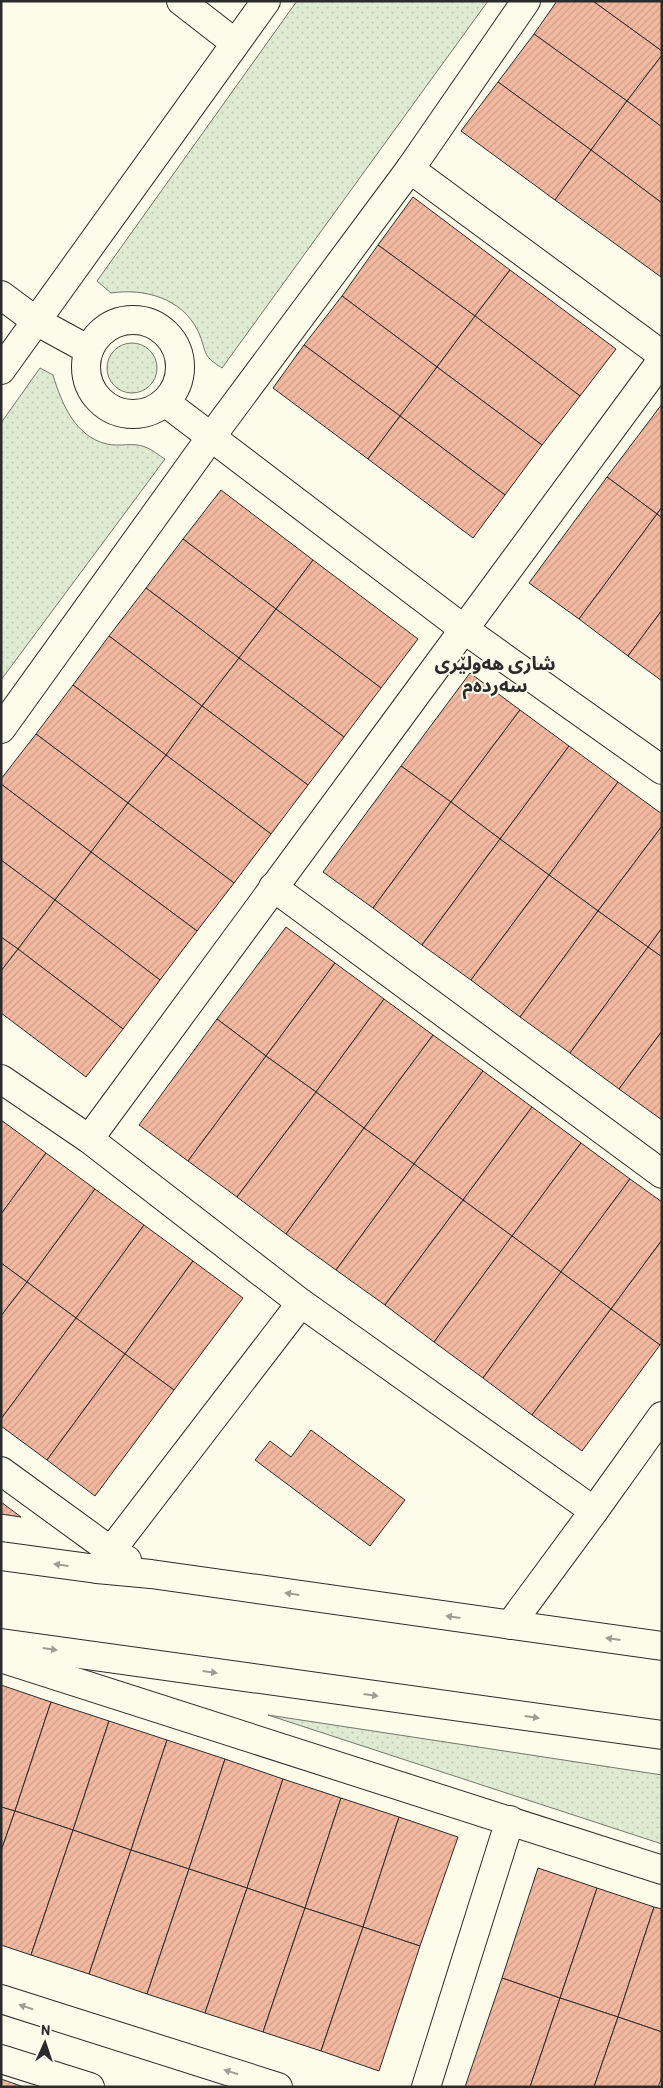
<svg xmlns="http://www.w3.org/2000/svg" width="663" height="2088" font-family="Barlow,'Noto Sans Arabic',sans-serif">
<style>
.green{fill:url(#green-dots);stroke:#74746e}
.building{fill:url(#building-hatch);stroke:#2b2b2b}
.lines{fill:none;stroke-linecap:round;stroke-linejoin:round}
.street-casing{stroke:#2b2b2b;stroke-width:30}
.street{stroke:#fdfbea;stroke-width:28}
.oneway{fill:#9e9d94}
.labels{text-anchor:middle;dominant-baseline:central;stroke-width:4;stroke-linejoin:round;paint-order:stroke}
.neighbourhood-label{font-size:19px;font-weight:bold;fill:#2b2b2b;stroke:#fdfbea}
</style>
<defs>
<pattern id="green-dots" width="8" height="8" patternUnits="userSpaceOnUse" patternTransform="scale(1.25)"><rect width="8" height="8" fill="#deebd1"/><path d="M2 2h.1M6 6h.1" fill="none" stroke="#bfcab4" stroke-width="1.8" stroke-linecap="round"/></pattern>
<pattern id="building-hatch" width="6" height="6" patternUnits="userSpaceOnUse" patternTransform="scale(1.25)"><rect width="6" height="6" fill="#f2b8a0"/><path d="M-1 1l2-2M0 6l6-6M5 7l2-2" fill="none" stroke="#d09e8a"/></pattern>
</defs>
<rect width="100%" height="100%" fill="#fdfbea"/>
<g class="green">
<path d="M297,1H488L222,368C200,354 208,353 198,331C182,298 144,288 111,293L97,281Z"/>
<circle cx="132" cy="368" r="25"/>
<path d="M40,368L53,375C61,402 75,437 107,444C119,447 134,442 145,447C152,449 159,456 165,459L1,680V423Z"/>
<path d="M268,1715L662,1775V1844Z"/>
</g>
<g class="building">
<path d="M557,1H593L662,51V55L627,101L534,34Z"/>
<path d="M593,1H662V51Z"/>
<path d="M534,34L627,101L591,150L498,82Z"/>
<path d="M662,55V127L627,101Z"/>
<path d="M498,82L591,150L555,200L461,131Z"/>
<path d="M627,101L662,127V203L591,150Z"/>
<path d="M591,150L662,203L661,277L555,200Z"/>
<path d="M413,197L510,270L475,316L378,245Z"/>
<path d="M378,245L475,316L437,367L342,296Z"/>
<path d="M510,270L616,349L580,396L475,316Z"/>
<path d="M342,296L437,367L400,416L304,345Z"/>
<path d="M475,316L580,396L542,445L437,367Z"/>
<path d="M304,345L400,416L368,459L273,388Z"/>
<path d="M437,367L542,445L505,495L400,416Z"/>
<path d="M662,404V507L657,514L607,477Z"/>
<path d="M400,416L505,495L473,538L368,459Z"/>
<path d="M607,477L657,514L579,619L529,583Z"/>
<path d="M221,490L313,560L276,609L183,539Z"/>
<path d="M662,507V518L657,514Z"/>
<path d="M657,514L662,518V610L628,656L579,619Z"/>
<path d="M183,539L276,609L239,658L146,588Z"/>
<path d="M313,560L418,639L381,688L276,609Z"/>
<path d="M146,588L239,658L202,706L109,636Z"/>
<path d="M276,609L381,688L344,737L239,658Z"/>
<path d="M662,610V681L628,656Z"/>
<path d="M109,636L202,706L166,755L73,685Z"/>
<path d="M239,658L344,737L308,785L202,706Z"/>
<path d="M470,673L520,710L451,802L401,766Z"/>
<path d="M73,685L166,755L128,803L36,734Z"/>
<path d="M202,706L308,785L271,834L166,755Z"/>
<path d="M520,710L569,746L500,839L451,802Z"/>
<path d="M36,734L128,803L91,852L1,784V779Z"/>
<path d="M569,746L618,782L549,875L500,839Z"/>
<path d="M166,755L271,834L234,883L128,803Z"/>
<path d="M401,766L451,802L373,908L323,872Z"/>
<path d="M618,782L662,814V826L598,911L549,875Z"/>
<path d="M1,784L91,852L55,900L1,860Z"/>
<path d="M451,802L500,839L422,945L373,908Z"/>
<path d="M128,803L234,883L197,931L91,852Z"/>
<path d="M662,826V928L648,947L598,911Z"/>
<path d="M500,839L549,875L471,980L422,945Z"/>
<path d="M91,852L197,931L160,980L55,900Z"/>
<path d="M1,860L55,900L18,949L1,937Z"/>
<path d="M549,875L598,911L520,1017L471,980Z"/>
<path d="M55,900L160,980L123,1029L18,949Z"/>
<path d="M598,911L648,947L570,1053L520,1017Z"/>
<path d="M286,927L335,963L266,1056L217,1019Z"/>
<path d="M662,928V957L648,947Z"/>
<path d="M1,937L18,949L1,971Z"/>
<path d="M648,947L662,957V1031L619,1089L570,1053Z"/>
<path d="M18,949L123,1029L86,1077L1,1013V971Z"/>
<path d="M335,963L384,999L316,1092L266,1056Z"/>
<path d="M384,999L433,1035L364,1128L316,1092Z"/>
<path d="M217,1019L266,1056L188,1161L139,1125Z"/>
<path d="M662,1031V1120L619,1089Z"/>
<path d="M433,1035L483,1071L414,1164L364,1128Z"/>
<path d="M266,1056L316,1092L237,1197L188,1161Z"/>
<path d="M483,1071L532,1107L463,1200L414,1164Z"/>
<path d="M316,1092L364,1128L286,1234L237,1197Z"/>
<path d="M532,1107L581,1143L512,1236L463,1200Z"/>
<path d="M1,1120L46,1153L1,1214Z"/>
<path d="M364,1128L414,1164L336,1270L286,1234Z"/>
<path d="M581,1143L630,1179L561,1272L512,1236Z"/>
<path d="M46,1153L95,1189L27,1282L1,1263V1214Z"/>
<path d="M414,1164L463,1200L385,1305L336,1270Z"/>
<path d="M630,1179L662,1202V1240L611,1309L561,1272Z"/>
<path d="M95,1189L144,1225L76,1318L27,1282Z"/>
<path d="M463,1200L512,1236L434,1342L385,1305Z"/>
<path d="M144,1225L193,1261L125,1354L76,1318Z"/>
<path d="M512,1236L561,1272L483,1378L434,1342Z"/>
<path d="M662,1240V1343L660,1345L611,1309Z"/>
<path d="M193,1261L243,1298L174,1390L125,1354Z"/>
<path d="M1,1263L27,1282L1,1316Z"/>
<path d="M561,1272L611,1309L532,1415L483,1378Z"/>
<path d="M27,1282L76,1318L1,1419V1316Z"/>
<path d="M611,1309L660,1345L582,1451L532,1415Z"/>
<path d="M76,1318L125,1354L47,1460L1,1426V1419Z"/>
<path d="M125,1354L174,1390L95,1496L47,1460Z"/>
<path d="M311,1430L405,1500L370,1546L255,1460L270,1441L291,1457Z"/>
<path d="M1,1502L21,1517L1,1514Z"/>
<path d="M1,1685L51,1702L15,1811L1,1807Z"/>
<path d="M51,1702L109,1721L73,1830L15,1811Z"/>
<path d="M109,1721L167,1740L131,1850L73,1830Z"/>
<path d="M167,1740L225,1759L189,1869L131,1850Z"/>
<path d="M225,1759L283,1779L247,1888L189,1869Z"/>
<path d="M283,1779L341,1798L305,1908L247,1888Z"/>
<path d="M341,1798L399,1817L363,1927L305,1908Z"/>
<path d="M1,1807L15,1811L1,1851Z"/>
<path d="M15,1811L73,1830L31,1955L1,1945V1851Z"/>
<path d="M399,1817L458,1837L420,1946L363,1927Z"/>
<path d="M73,1830L131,1850L89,1974L31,1955Z"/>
<path d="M131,1850L189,1869L147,1994L89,1974Z"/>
<path d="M538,1868L597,1888L560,1998L502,1978Z"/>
<path d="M189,1869L247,1888L205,2013L147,1994Z"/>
<path d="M247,1888L305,1908L263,2032L205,2013Z"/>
<path d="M597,1888L654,1907L618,2017L560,1998Z"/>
<path d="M654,1907L662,1909V2032L618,2017Z"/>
<path d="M305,1908L363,1927L321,2051L263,2032Z"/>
<path d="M363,1927L420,1946L379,2071L321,2051Z"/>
<path d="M502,1978L560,1998L530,2087H465Z"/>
<path d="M560,1998L618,2017L594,2087H530Z"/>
<path d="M618,2017L662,2032V2077L658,2087H594Z"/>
<path d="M1,2079L24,2087H1Z"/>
</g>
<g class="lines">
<g class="street-casing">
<g id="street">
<path d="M181,1L235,43"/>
<path d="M410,169L662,355"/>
<path d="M1,295L36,321L89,350"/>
<circle cx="133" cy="367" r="47"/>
<path d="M1,370L266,1"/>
<path d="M165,402L465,630L662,770"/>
<path d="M1,729L211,437L410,169L526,1"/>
<path d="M273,887L662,1174"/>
<path d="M1,1079L89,1139L301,1303L594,1511"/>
<path d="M89,1139C279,879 472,620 662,360"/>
<path d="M1,1471L111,1551L127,1560"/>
<path d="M1,1556L97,1569L151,1574L662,1646"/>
<path d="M97,1569L301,1303"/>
<path d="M510,1625L594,1511L662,1416"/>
<path d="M1,1643L662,1735"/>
<path d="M1,1658L662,1870"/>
<path d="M1,1999L278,2087"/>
<path d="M1,2059L90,2087"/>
<path d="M426,2087L510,1820"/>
</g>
</g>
<use href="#street" class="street"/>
</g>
<defs><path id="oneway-solid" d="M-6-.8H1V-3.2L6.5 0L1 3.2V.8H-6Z" transform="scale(1.25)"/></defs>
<g class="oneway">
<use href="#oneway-solid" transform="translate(61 1565) rotate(-172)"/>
<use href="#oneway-solid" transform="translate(292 1594) rotate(-172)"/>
<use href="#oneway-solid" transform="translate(453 1617) rotate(-172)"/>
<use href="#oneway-solid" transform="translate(613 1639) rotate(-172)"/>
<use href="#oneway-solid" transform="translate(50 1649) rotate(8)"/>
<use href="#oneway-solid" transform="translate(210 1672) rotate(8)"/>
<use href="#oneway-solid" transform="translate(371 1695) rotate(8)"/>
<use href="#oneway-solid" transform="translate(532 1717) rotate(8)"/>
<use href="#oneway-solid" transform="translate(26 2007) rotate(-162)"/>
<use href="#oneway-solid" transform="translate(231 2072) rotate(-162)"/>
</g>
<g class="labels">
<g class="neighbourhood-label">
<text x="495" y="662">شاری هه‌ولێری<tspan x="495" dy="22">سه‌رده‌م</tspan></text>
</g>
</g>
<rect width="663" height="2088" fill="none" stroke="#2b2b2b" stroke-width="5"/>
<g transform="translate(45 2043) rotate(3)" stroke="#fdfbea" stroke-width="4" paint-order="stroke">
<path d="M0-4L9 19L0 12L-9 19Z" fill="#2b2b2b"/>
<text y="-8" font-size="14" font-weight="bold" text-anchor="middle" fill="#2b2b2b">N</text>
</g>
</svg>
